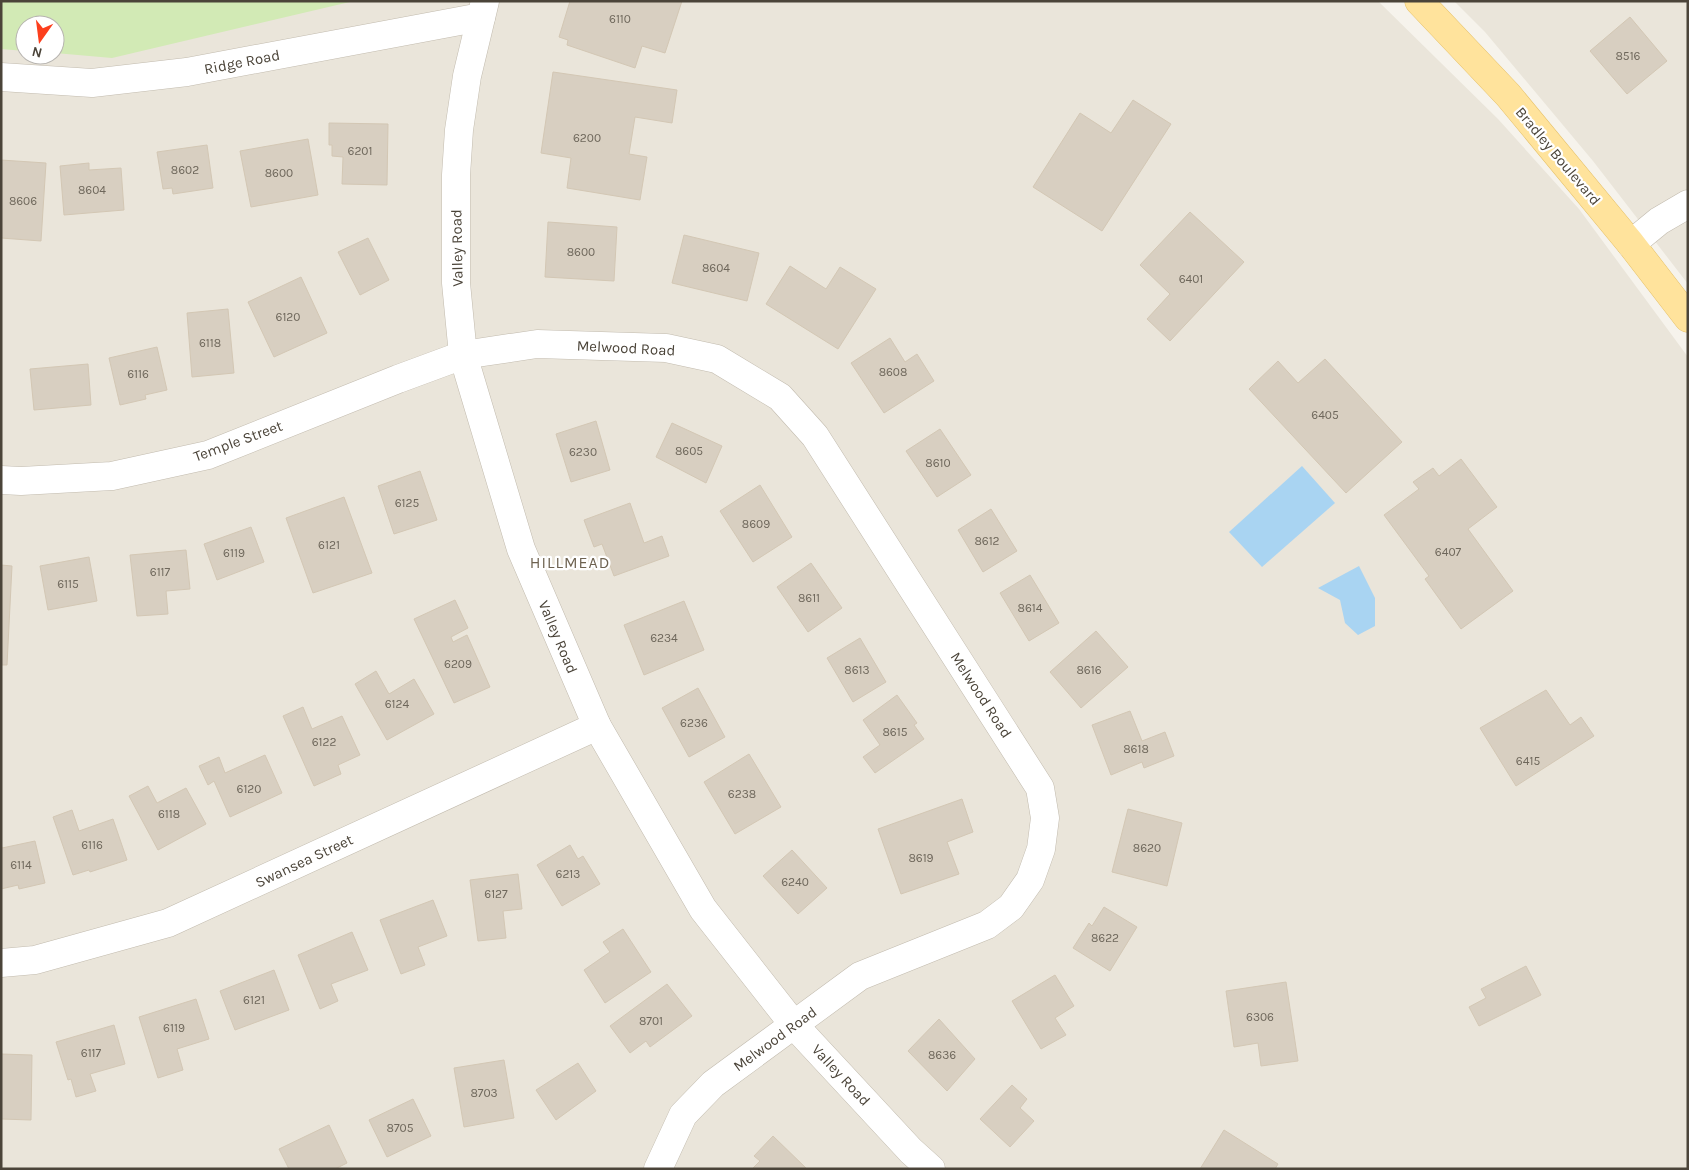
<svg xmlns="http://www.w3.org/2000/svg" width="1689" height="1170" font-family="Karla,sans-serif">
<style>
.residential{fill:#eae5da;fill-rule:evenodd}
.green{fill:#d2eab5}
.water{fill:#a9d4f2}
.building{fill:#d8cfc1;stroke:#d3c7b4}
.lines{fill:none;stroke-linecap:round;stroke-linejoin:round}
.minor-casing{stroke:#c2bbae;stroke-width:29}
.major-casing{stroke:#e6c16a;stroke-width:29}
.minor{stroke:#fff;stroke-width:28}
.major{stroke:#ffe39c;stroke-width:28}
.labels{text-anchor:middle;dominant-baseline:central;stroke-width:4.5;stroke-linejoin:round;paint-order:stroke}
.number-label{font-size:12px;fill:#6e675b}
.street-label{font-size:15px;fill:#4b4439;stroke:#fff}
.neighbourhood-label{font-size:16px;letter-spacing:1px;fill:#6e6250;stroke:#fff}
</style>
<rect width="100%" height="100%" fill="#f6f3ec"/>
<g class="residential">
<path d="M1,1H1378L1498,119L1579,209L1688,357V1169H1ZM25,25H55V55H25Z"/>
<path d="M1454,1H1688V284L1593,161L1485,32Z"/>
</g>
<path class="green" d="M1,1H354L112,58L55,53V25H25V51L1,49Z"/>
<g class="water">
<path d="M1302,466L1335,503L1262,567L1229,532Z"/>
<path d="M1359,566L1375,598V626L1358,635L1345,623L1340,600L1318,588Z"/>
</g>
<g class="building">
<path d="M570,1H682L665,53L642,46L635,68L567,45L568,40L559,37Z"/>
<path d="M1630,17L1667,61L1627,94L1590,51Z"/>
<path d="M553,72L677,90L672,123L635,117L629,154L647,157L640,200L567,188L571,158L541,153Z"/>
<path d="M1133,100L1171,124L1102,231L1033,187L1080,113L1111,133Z"/>
<path d="M329,123L388,124L387,185L342,184L343,157L332,156V145H329Z"/>
<path d="M308,139L318,195L251,207L240,151Z"/>
<path d="M207,145L213,188L173,194L172,188L163,189L157,152Z"/>
<path d="M1,160L46,163L41,241L1,238Z"/>
<path d="M89,163V170L121,168L124,210L64,215L60,166Z"/>
<path d="M1190,212L1244,262L1170,341L1147,319L1170,294L1140,265Z"/>
<path d="M548,222L617,227L614,281L545,277Z"/>
<path d="M684,235L759,253L747,301L672,283Z"/>
<path d="M368,238L389,280L360,295L338,252Z"/>
<path d="M790,266L826,289L840,267L876,289L838,349L766,304Z"/>
<path d="M301,277L327,333L274,357L248,302Z"/>
<path d="M228,309L234,373L192,377L187,313Z"/>
<path d="M890,338L905,362L917,354L934,381L884,413L851,363Z"/>
<path d="M157,347L167,390L145,395L146,399L120,405L109,358Z"/>
<path d="M1325,359L1402,442L1346,493L1249,389L1278,361L1298,383Z"/>
<path d="M88,364L91,405L34,410L30,369Z"/>
<path d="M596,421L610,470L571,482L556,434Z"/>
<path d="M672,423L722,446L706,483L656,457Z"/>
<path d="M940,429L971,475L937,497L906,451Z"/>
<path d="M1461,459L1497,507L1468,529L1513,591L1461,629L1425,579L1429,576L1384,515L1419,489L1413,482L1433,468L1439,476Z"/>
<path d="M420,471L437,520L394,534L378,486Z"/>
<path d="M760,485L792,537L753,562L720,511Z"/>
<path d="M344,497L372,573L313,593L286,518Z"/>
<path d="M630,503L644,543L662,536L669,556L614,576L602,544L594,547L584,520Z"/>
<path d="M991,509L1017,551L983,572L958,530Z"/>
<path d="M251,527L264,562L217,580L204,544Z"/>
<path d="M186,550L190,589L166,591L168,614L137,616L130,555Z"/>
<path d="M89,557L97,601L48,610L40,566Z"/>
<path d="M811,563L842,608L808,632L777,587Z"/>
<path d="M1,565L12,566L7,665H1Z"/>
<path d="M1030,575L1059,623L1029,641L1000,593Z"/>
<path d="M455,600L468,628L451,637L453,642L467,635L490,687L454,703L414,619Z"/>
<path d="M684,601L704,650L644,675L624,625Z"/>
<path d="M1096,631L1128,667L1081,708L1050,672Z"/>
<path d="M860,638L886,682L853,702L827,658Z"/>
<path d="M376,671L389,694L414,679L434,714L387,740L355,684Z"/>
<path d="M698,688L725,737L689,757L662,708Z"/>
<path d="M1546,690L1570,725L1581,717L1594,736L1516,786L1480,728Z"/>
<path d="M897,695L917,723L914,725L924,739L875,773L863,757L880,745L863,720Z"/>
<path d="M303,707L312,729L342,716L360,755L338,765L341,774L314,786L283,716Z"/>
<path d="M1130,711L1142,741L1165,732L1174,756L1144,768L1142,762L1111,775L1092,725Z"/>
<path d="M749,754L781,807L735,834L704,782Z"/>
<path d="M265,755L282,793L230,817L214,781L208,785L199,766L219,757L225,773Z"/>
<path d="M148,786L157,803L186,788L206,824L158,850L129,796Z"/>
<path d="M962,799L973,832L947,842L959,874L901,894L878,829Z"/>
<path d="M1128,809L1182,823L1167,886L1112,872Z"/>
<path d="M72,810L79,831L113,819L127,860L90,872L89,870L73,875L53,817Z"/>
<path d="M35,841L45,883L19,889L18,885L1,889V844L2,848Z"/>
<path d="M570,845L578,859L583,856L600,884L562,906L537,865Z"/>
<path d="M792,850L827,888L798,914L763,876Z"/>
<path d="M518,874L522,909L503,911L506,938L478,941L470,880Z"/>
<path d="M433,900L447,936L418,947L425,965L401,974L380,920Z"/>
<path d="M1104,907L1137,927L1110,971L1073,948L1089,923L1092,926Z"/>
<path d="M623,929L651,972L605,1003L584,970L610,952L603,942Z"/>
<path d="M352,932L368,970L331,984L338,1001L320,1009L298,955Z"/>
<path d="M1526,966L1541,995L1479,1026L1469,1007L1486,998L1481,989Z"/>
<path d="M274,970L289,1010L235,1030L220,991Z"/>
<path d="M1055,975L1074,1006L1055,1018L1066,1035L1041,1049L1012,1001Z"/>
<path d="M1286,982L1298,1061L1261,1066L1258,1043L1234,1047L1226,991Z"/>
<path d="M667,984L692,1016L650,1047L646,1041L630,1053L610,1026Z"/>
<path d="M196,999L209,1039L177,1049L183,1070L158,1078L139,1017Z"/>
<path d="M939,1019L975,1059L947,1091L908,1051Z"/>
<path d="M114,1025L125,1064L90,1074L96,1091L76,1097L71,1079L68,1080L56,1042Z"/>
<path d="M1,1054L32,1055L31,1120L1,1119Z"/>
<path d="M504,1060L514,1118L464,1127L454,1068Z"/>
<path d="M578,1063L596,1091L556,1120L536,1090Z"/>
<path d="M1012,1085L1027,1099L1020,1108L1034,1121L1010,1147L980,1119Z"/>
<path d="M413,1099L431,1136L387,1157L369,1120Z"/>
<path d="M329,1125L347,1163L335,1169H289L279,1149Z"/>
<path d="M1224,1130L1278,1164L1275,1169H1200Z"/>
<path d="M773,1136L807,1169H752L760,1161L754,1156Z"/>
</g>
<g class="lines">
<g class="minor-casing">
<g id="minor">
<path d="M485,1L467,76L459,130L456,175V283L463,355L521,549L597,726L703,909L794,1025L911,1151L931,1169"/>
<path d="M1,77L92,83L187,72L481,17"/>
<path d="M1631,244L1659,221L1688,204"/>
<path d="M1,480L21,481L112,476L208,455L398,379L463,355L537,344L666,348L717,359L780,397L815,436L1040,788L1045,818L1041,849L1030,880L1011,907L987,925L860,976L713,1084L683,1115L658,1169"/>
<path d="M1,963L35,960L168,923L597,726"/>
</g>
</g>
<g class="major-casing">
<path id="major" d="M1419,1L1508,95L1631,244L1688,318"/>
</g>
<use href="#minor" class="minor"/>
<use href="#major" class="major"/>
</g>
<g class="labels">
<g class="number-label">
<text x="620" y="19">6110</text>
<text x="1628" y="56">8516</text>
<text x="587" y="138">6200</text>
<text x="360" y="151">6201</text>
<text x="185" y="170">8602</text>
<text x="279" y="173">8600</text>
<text x="92" y="190">8604</text>
<text x="23" y="201">8606</text>
<text x="581" y="252">8600</text>
<text x="716" y="268">8604</text>
<text x="1191" y="279">6401</text>
<text x="288" y="317">6120</text>
<text x="210" y="343">6118</text>
<text x="893" y="372">8608</text>
<text x="138" y="374">6116</text>
<text x="1325" y="415">6405</text>
<text x="689" y="451">8605</text>
<text x="583" y="452">6230</text>
<text x="938" y="463">8610</text>
<text x="407" y="503">6125</text>
<text x="756" y="524">8609</text>
<text x="987" y="541">8612</text>
<text x="329" y="545">6121</text>
<text x="1448" y="552">6407</text>
<text x="234" y="553">6119</text>
<text x="160" y="572">6117</text>
<text x="68" y="584">6115</text>
<text x="809" y="598">8611</text>
<text x="1030" y="608">8614</text>
<text x="664" y="638">6234</text>
<text x="458" y="664">6209</text>
<text x="857" y="670">8613</text>
<text x="1089" y="670">8616</text>
<text x="397" y="704">6124</text>
<text x="694" y="723">6236</text>
<text x="895" y="732">8615</text>
<text x="324" y="742">6122</text>
<text x="1136" y="749">8618</text>
<text x="1528" y="761">6415</text>
<text x="249" y="789">6120</text>
<text x="742" y="794">6238</text>
<text x="169" y="814">6118</text>
<text x="92" y="845">6116</text>
<text x="1147" y="848">8620</text>
<text x="921" y="858">8619</text>
<text x="21" y="865">6114</text>
<text x="568" y="874">6213</text>
<text x="795" y="882">6240</text>
<text x="496" y="894">6127</text>
<text x="1105" y="938">8622</text>
<text x="254" y="1000">6121</text>
<text x="1260" y="1017">6306</text>
<text x="651" y="1021">8701</text>
<text x="174" y="1028">6119</text>
<text x="91" y="1053">6117</text>
<text x="942" y="1055">8636</text>
<text x="484" y="1093">8703</text>
<text x="400" y="1128">8705</text>
</g>
<g class="street-label">
<text transform="translate(242 62) rotate(-11)">Ridge Road</text>
<text transform="translate(1558 156) rotate(50)">Bradley Boulevard</text>
<text transform="translate(457 248) rotate(-91)">Valley Road</text>
<text transform="translate(626 348) rotate(3)">Melwood Road</text>
<text transform="translate(238 441) rotate(-20)">Temple Street</text>
<text transform="translate(558 637) rotate(67)">Valley Road</text>
<text transform="translate(981 695) rotate(57)">Melwood Road</text>
<text transform="translate(304 861) rotate(-25)">Swansea Street</text>
<text transform="translate(775 1039) rotate(-36)">Melwood Road</text>
<text transform="translate(841 1075) rotate(47)">Valley Road</text>
</g>
<g class="neighbourhood-label">
<text x="570" y="562">HILLMEAD</text>
</g>
</g>
<rect width="1689" height="1170" fill="none" stroke="#4b4439" stroke-width="5"/>
<g transform="translate(40 40) rotate(194)"><circle r="24" fill="#ffffff" stroke="#b7b4b0"/>
<path d="M0-4L9 19L0 12L-9 19Z" fill="#fc3f1d"/>
<text y="-8" font-size="14" font-weight="bold" text-anchor="middle" fill="#4b4439">N</text>
</g>
</svg>
